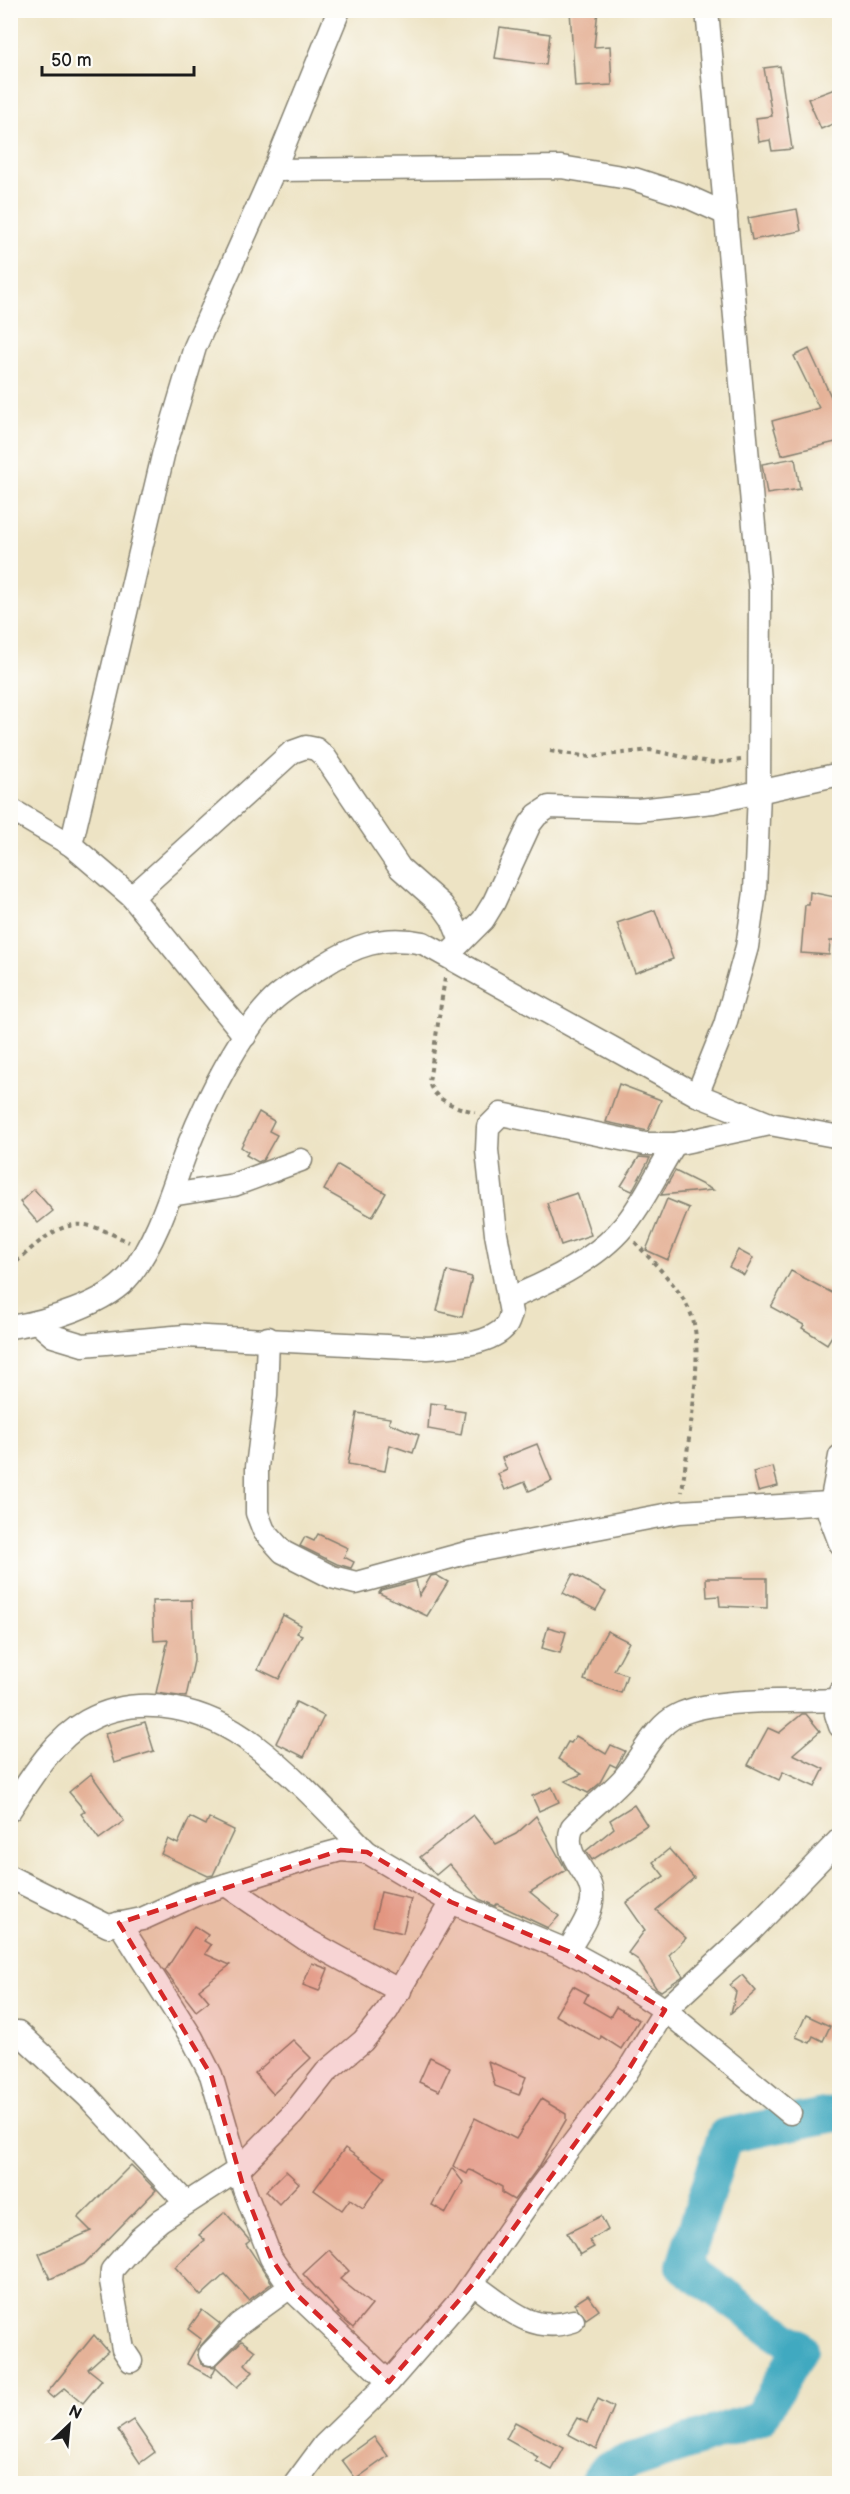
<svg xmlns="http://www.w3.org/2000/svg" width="850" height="2494" font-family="'Balsamiq Sans',sans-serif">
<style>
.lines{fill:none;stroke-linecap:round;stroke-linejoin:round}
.river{stroke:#41a9c0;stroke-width:36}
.building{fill:#e5b298}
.street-casing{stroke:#848070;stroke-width:25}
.path{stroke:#848070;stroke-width:4;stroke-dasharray:4.5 4.5;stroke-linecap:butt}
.street{stroke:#fff;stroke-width:22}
.marked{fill:#d62828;fill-opacity:0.2;stroke:#d62828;stroke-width:4.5;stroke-dasharray:12 8;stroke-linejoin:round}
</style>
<rect width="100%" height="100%" fill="#fdfcf7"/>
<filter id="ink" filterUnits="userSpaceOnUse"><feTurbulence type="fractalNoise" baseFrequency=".0167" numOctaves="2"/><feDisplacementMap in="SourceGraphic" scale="12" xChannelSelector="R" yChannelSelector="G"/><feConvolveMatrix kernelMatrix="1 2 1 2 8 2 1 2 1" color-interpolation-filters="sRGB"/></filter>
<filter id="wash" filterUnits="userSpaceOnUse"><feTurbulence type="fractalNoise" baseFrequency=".008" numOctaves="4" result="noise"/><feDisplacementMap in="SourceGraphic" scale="24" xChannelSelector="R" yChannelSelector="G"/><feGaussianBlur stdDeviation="1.35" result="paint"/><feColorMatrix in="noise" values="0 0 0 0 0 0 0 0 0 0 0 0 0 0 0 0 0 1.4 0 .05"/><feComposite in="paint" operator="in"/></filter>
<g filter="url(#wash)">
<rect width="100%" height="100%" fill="#ede3c4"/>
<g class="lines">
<path class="river" d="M596,2484L608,2469L760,2418L800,2349L684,2266L725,2136L840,2113"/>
</g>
<g id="blocks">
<g class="building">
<path d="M570,10H598L594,47L610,46L612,85L575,87Z"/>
<path d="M500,27L550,34L546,65L495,58Z"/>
<path d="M780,66L792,149L772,151L770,140L759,142L756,118L772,116L764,68Z"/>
<path d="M840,87V121L821,129L808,99Z"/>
<path d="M797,209L801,231L752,240L748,218Z"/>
<path d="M809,349L833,401L840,400V441L782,455L772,421L819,408L794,356Z"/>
<path d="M795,458L800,489L767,494L762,464Z"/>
<path d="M810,892L840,898V941H830L829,955L801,953L805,905H809Z"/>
<path d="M655,910L673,959L635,973L617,923Z"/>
<path d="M619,1084L661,1100L648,1131L606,1122Z"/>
<path d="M259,1112L274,1121L269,1131L277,1135L263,1160L258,1162L246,1155L248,1152L241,1147Z"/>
<path d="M639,1157L650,1158L632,1191L621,1186Z"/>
<path d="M338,1165L386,1193L372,1217L324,1190Z"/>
<path d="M675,1171L713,1190L661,1195Z"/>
<path d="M34,1189L53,1211L38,1223L20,1202Z"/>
<path d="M577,1193L591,1235L561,1245L547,1203Z"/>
<path d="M667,1199L689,1208L668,1260L646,1250Z"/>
<path d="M738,1250L753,1258L744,1275L729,1267Z"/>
<path d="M447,1271L472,1277L462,1317L437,1311Z"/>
<path d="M791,1271L840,1297V1323L827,1344L802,1328L804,1325L771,1307Z"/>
<path d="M430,1403L446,1405L445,1409L465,1412L461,1435L428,1429Z"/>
<path d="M357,1413L390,1418L389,1423L419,1435L413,1453L390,1445L385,1471L348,1464Z"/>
<path d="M537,1444L552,1481L529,1491L525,1482L505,1490L498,1474L507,1470L502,1458Z"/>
<path d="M773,1467L778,1486L758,1491L753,1472Z"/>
<path d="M318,1534L348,1548L344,1557L354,1562L351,1568L337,1564L300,1546L305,1537L314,1541Z"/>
<path d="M573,1574L606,1592L596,1610L563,1593Z"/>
<path d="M436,1575L448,1582L427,1616L379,1593L381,1590L416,1581L419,1596L431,1576Z"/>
<path d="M706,1578H767V1608L720,1606L719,1596L707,1597Z"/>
<path d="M192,1600L194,1661L186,1697L156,1693L168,1640L154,1641L152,1601Z"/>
<path d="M283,1615L301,1625L297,1633L302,1635L279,1679L258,1669Z"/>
<path d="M548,1627L566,1632L560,1653L542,1648Z"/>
<path d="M607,1631L629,1642L614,1670L627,1675L621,1693L584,1680L590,1662Z"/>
<path d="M296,1702L324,1716L304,1757L276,1743Z"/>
<path d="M802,1714H806L820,1731L793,1754L824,1769L815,1787L783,1772L779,1780L748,1765L768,1728L779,1733Z"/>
<path d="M145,1722L154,1751L114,1763L105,1734Z"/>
<path d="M576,1736L606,1754L611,1745L625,1751L616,1767L610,1764L599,1784L588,1793L565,1781L582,1774L558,1759L568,1742L571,1743Z"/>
<path d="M91,1774L124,1821L99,1839L81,1814L85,1811L69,1792Z"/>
<path d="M552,1787L559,1802L539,1811L532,1796Z"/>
<path d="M634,1805L647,1825L592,1860L586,1851L614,1828L610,1820Z"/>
<path d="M473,1815L496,1844L516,1834L536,1816L566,1870L530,1892L559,1916L548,1928L497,1904L495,1906L479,1899L449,1864L436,1875L420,1857Z"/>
<path d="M190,1817L206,1825L209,1818L234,1830L213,1875L208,1876L161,1854L168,1839L178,1844Z"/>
<path d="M669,1849L694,1878L656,1910L686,1938L669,1955L683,1976L661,1991L656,1988L637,1959L628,1953L645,1930L626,1903L664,1876L653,1862Z"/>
<path d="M381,1892L411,1899L403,1933L373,1926Z"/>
<path d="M194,1926L208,1935L204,1941L211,1945L205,1954L230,1965L199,1989L209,2001L196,2011L165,1971Z"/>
<path d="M312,1963L328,1969L319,1991L303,1985Z"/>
<path d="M742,1975L756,1991L731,2013L736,1992L730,1985Z"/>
<path d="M573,1986L588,1994L584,2002L610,2017L616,2007L639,2020L621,2049L601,2036L600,2040L555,2015Z"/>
<path d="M806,2015L830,2026L823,2041L813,2036L810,2043L796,2037Z"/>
<path d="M293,2040L311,2058L273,2094L255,2073Z"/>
<path d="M430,2057L450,2067L439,2091L419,2082Z"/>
<path d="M488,2061L526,2077L519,2095L495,2086Z"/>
<path d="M541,2099L566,2114V2120L540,2165L514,2200L502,2193V2187L473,2171L469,2170L467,2174L453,2166L475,2118L516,2139Z"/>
<path d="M345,2148L385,2177L363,2208L350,2199L342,2210L314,2190Z"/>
<path d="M131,2165L156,2190L84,2264L50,2279L39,2254L91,2231L78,2218Z"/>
<path d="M452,2168L463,2182L446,2213L432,2205Z"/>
<path d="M286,2171L299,2183L279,2204L266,2191Z"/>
<path d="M225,2212L250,2241L246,2244L272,2283L249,2300L225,2274L201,2296L175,2267L205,2240L199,2235Z"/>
<path d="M601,2216L608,2230L589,2240L594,2247L580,2255L567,2233Z"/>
<path d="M329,2250L349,2271L340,2279L372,2305L353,2328L337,2314L339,2313L303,2274Z"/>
<path d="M588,2295L599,2310L586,2319L574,2304Z"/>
<path d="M202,2310L220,2324L197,2350L201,2364L214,2367L242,2341L255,2351L245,2364L253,2372L237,2387L216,2367L211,2377L187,2364L201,2339L188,2329Z"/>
<path d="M94,2335L108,2351L88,2369L102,2380L83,2403L65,2388L53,2398L47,2393Z"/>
<path d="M598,2399L614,2407L596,2449L568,2434L577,2418L587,2423Z"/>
<path d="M133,2420L155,2452L140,2463L118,2430Z"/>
<path d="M515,2422L564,2448L552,2470L536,2461L538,2457L506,2439Z"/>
<path d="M374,2437L388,2456L356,2479L342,2460Z"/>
</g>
</g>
</g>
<g filter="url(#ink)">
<use href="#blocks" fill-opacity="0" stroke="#848070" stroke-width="1.5"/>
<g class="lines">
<g class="street-casing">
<g id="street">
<path d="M274,170L561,167L634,179L686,196L726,214"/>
<path d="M10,809L71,845L132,897L245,1036"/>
<path d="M71,845L164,451L195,347L274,170L339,10"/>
<path d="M132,897L292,752L306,747L316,749L325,757L400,868L442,905L452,919L461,941"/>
<path d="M453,950L483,920L494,902L530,824L537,815L549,807L638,810L713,802L840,774"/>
<path d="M697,1095L725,1025L747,947L755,892L759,792L760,591L707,10"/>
<path d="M171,1195L234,1185L301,1160"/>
<path d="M508,1299C548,1283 596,1260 624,1226C645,1201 657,1171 675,1144"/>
<path d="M38,1323L53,1336L83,1345L185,1336L427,1348C450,1346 489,1346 506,1326C508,1323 510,1317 511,1313L496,1234L487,1150L488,1127L501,1114L645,1144H675L770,1124"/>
<path d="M10,1327C45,1322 107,1304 130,1275C154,1244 167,1205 180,1168C197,1119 233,1042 269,1004C283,989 303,979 321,967C355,945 383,935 423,943L697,1095L770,1124L840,1137"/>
<path d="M268,1338L266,1396L257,1467V1513L264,1531L283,1552L332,1577L356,1583L466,1553L680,1512L829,1503"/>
<path d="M840,1456L829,1514L840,1543"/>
<path d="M840,1692L836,1714L840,1726"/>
<path d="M10,1810C30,1779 54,1739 87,1721C141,1691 208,1709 254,1745C295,1776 331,1815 367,1852"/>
<path d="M10,1877L108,1926L142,1919L197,1894L315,1857L341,1850L367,1852L451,1902L568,1951L612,1975L665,2010L790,2113"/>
<path d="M226,1885L305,1939L400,1991"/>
<path d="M119,1923L192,2038L211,2075L244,2189L271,2258L294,2292L389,2382"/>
<path d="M568,1951C576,1936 590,1918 592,1901C595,1871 561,1861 572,1827C587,1811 606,1797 622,1780C640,1761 653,1727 678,1715C715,1697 793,1702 836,1700"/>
<path d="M18,2032L88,2097L186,2203"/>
<path d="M473,2284C505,2306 531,2335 573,2321"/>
<path d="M210,2354L239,2324L290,2287"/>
<path d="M131,2361L123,2349L111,2281L112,2270L140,2238L161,2220L238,2170L293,2114L326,2072L363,2041L387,2011L451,1902"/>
<path d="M295,2484L324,2445L389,2382L462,2298L534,2195L627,2072L665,2010L752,1930L840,1839"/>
</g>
</g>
<g class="path">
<path d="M550,751L590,757L650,750L713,763L741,760"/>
<path d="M445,978L429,1082C434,1101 458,1108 475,1112"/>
<path d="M635,1242C654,1264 680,1287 691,1314C706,1349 686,1451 682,1492"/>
<path d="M10,1268C30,1250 56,1221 85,1225C100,1227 115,1236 129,1242"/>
</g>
<use href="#street" class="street"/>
</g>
</g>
<path class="marked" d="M341,1850L367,1852L451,1902L568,1951L665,2010L627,2072L473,2284L389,2382L294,2292L271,2258L244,2189L211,2075L119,1923Z"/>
<rect width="850" height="2494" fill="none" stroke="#fdfcf7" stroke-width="36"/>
<g transform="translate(69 2425) rotate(26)" stroke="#fdfcf7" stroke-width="4.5" paint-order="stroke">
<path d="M0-4.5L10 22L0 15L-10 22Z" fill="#1c1c1c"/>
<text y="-9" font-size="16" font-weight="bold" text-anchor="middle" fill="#1c1c1c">N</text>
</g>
<path d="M42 66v9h152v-9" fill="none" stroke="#1c1c1c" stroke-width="3"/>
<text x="51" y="66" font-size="18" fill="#1c1c1c" stroke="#fdfcf7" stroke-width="4.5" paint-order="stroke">50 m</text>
</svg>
